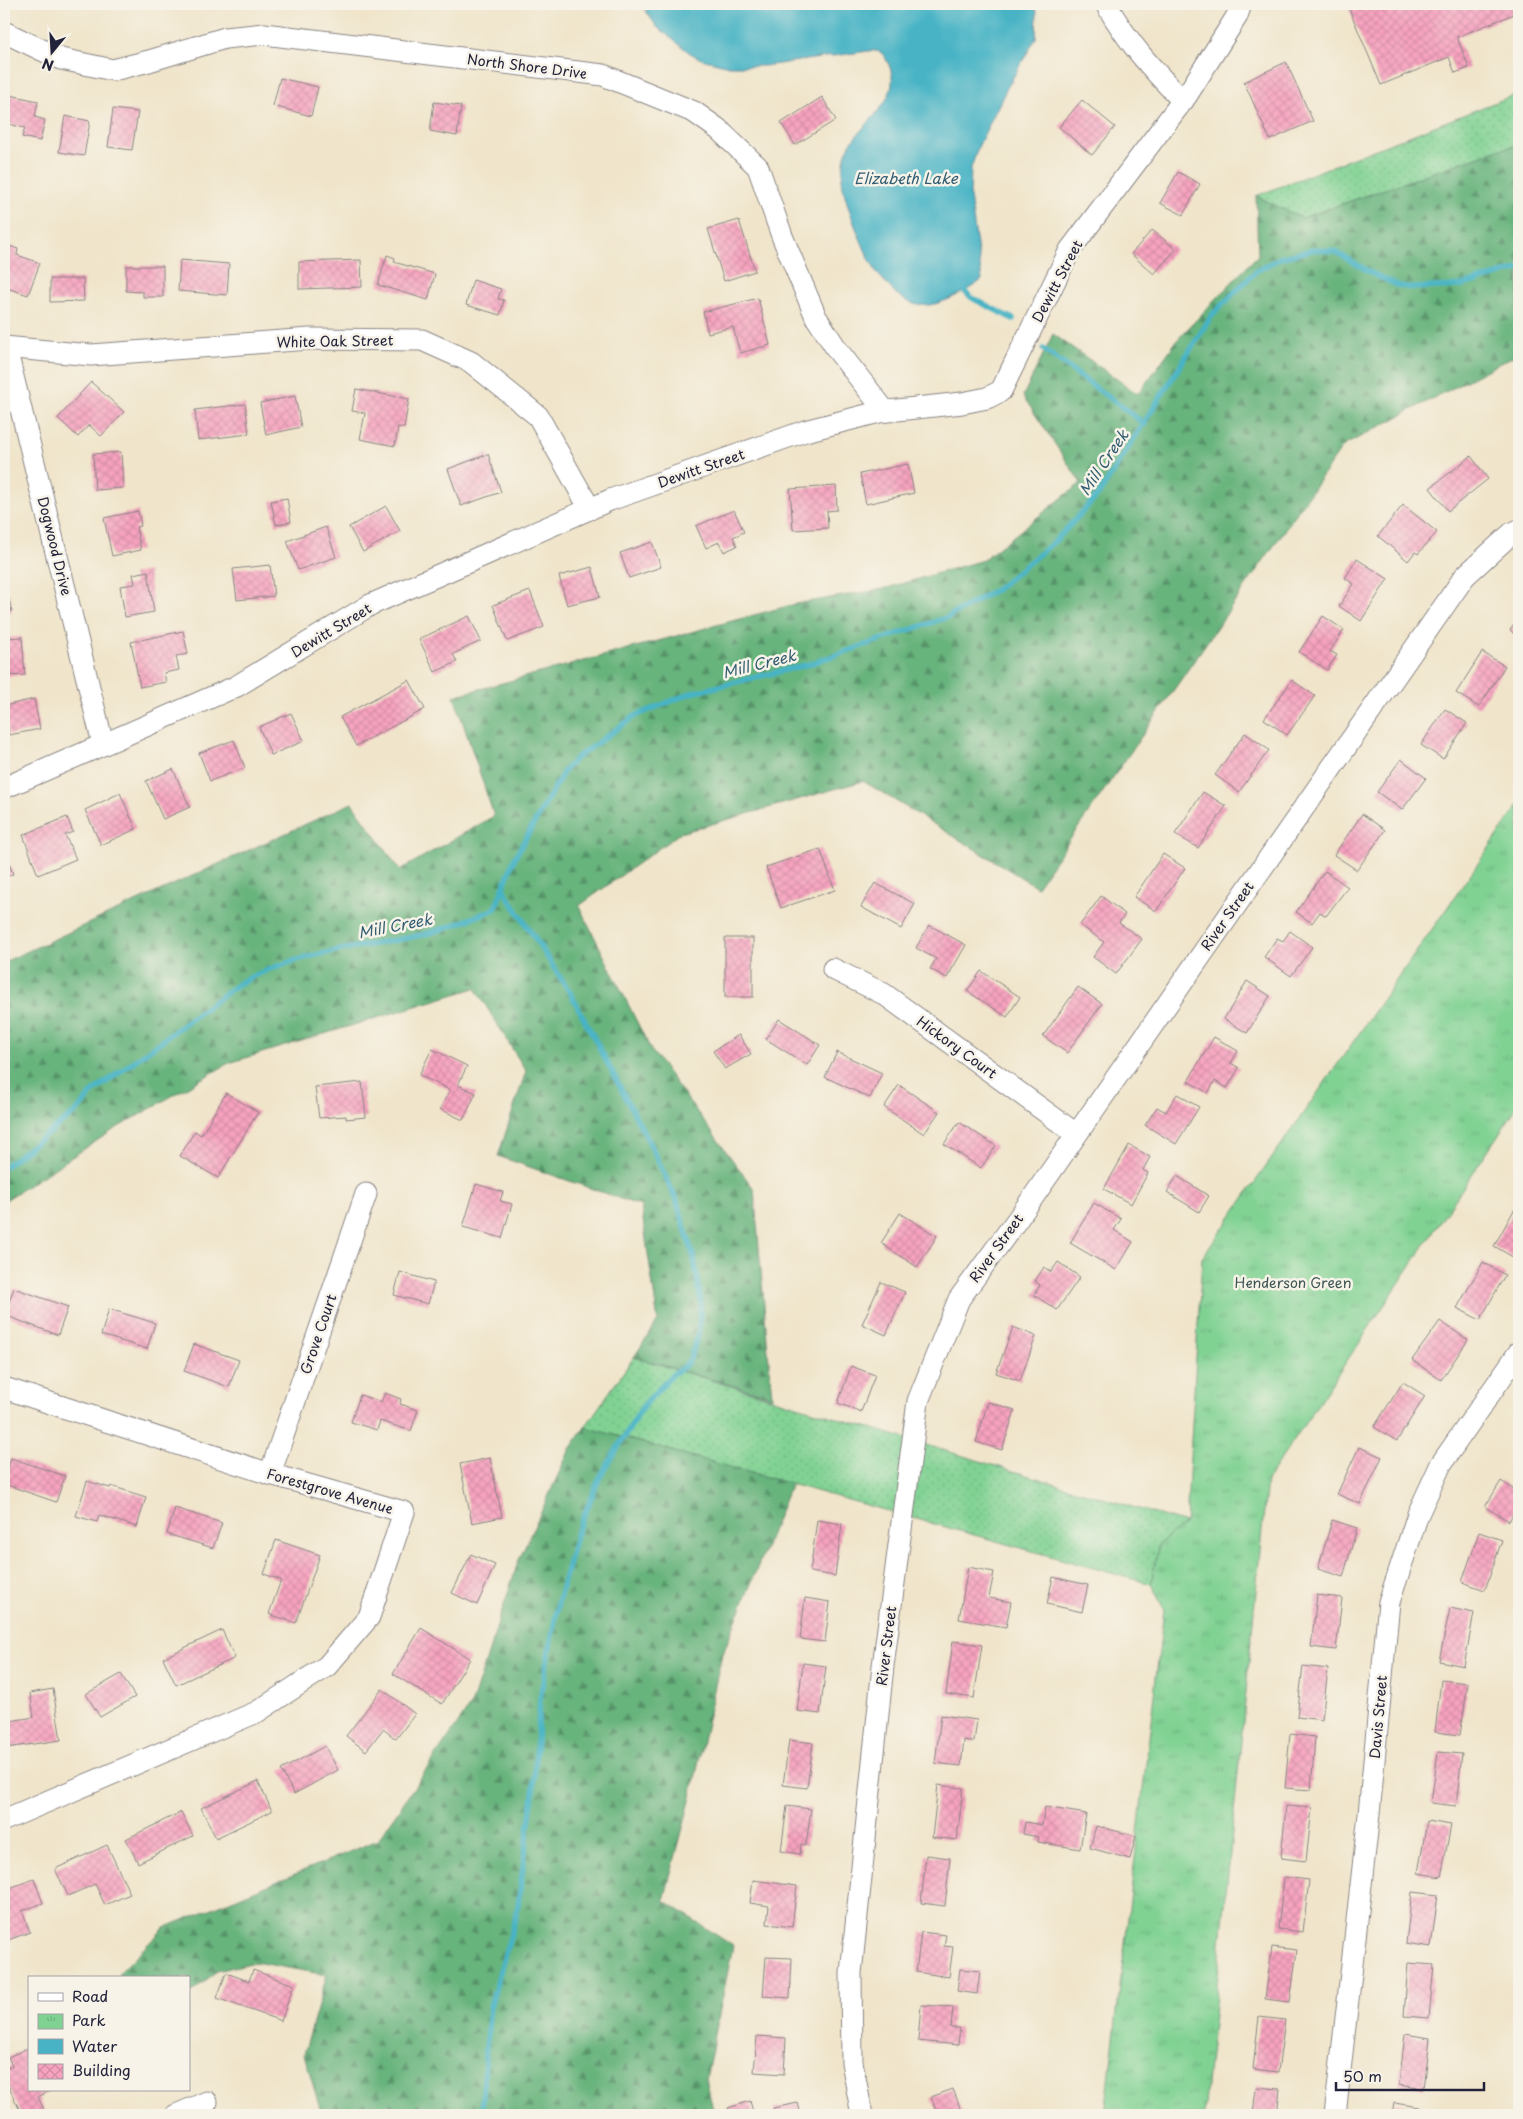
<svg xmlns="http://www.w3.org/2000/svg" width="1523" height="2119" font-family="'Playpen Sans',sans-serif">
<style>
.grass{fill:url(#grass-dots);stroke:#517a67}
.forest{fill:url(#forest-firs);stroke:#456b5c}
.park{fill:url(#park-tufts);stroke:#517a67}
.water{fill:#47b3c5;stroke:#346a80}
.lines{fill:none;stroke-linecap:round;stroke-linejoin:round}
.stream{stroke:#47b3c5;stroke-width:5.5}
.building{fill:url(#building-cross-hatch)}
.minor-casing{stroke:#898483;stroke-width:23}
.minor{stroke:#fff;stroke-width:21}
.labels{text-anchor:middle;dominant-baseline:central;stroke-width:5;stroke-linejoin:round;paint-order:stroke}
.street-label{font-size:14px;fill:#22223b;stroke:#f7f3e8}
.park-label{font-size:14px;fill:#3e5755;stroke:#f7f3e8}
.water-label{font-size:15px;font-style:italic;fill:#315c72;stroke:#f7f3e8}
</style>
<defs>
<pattern id="grass-dots" width="8" height="8" patternUnits="userSpaceOnUse" patternTransform="scale(1.25)"><rect width="8" height="8" fill="#80d293"/><path d="M2 2h.1M6 6h.1" fill="none" stroke="#6eb480" stroke-width="1.8" stroke-linecap="round"/></pattern>
<pattern id="forest-firs" width="22" height="20" patternUnits="userSpaceOnUse" patternTransform="scale(1.25)"><rect width="22" height="20" fill="#68b47d"/><path d="M5 1l3.5 6h-7zM16 11l3.5 6h-7z" fill="#559268"/></pattern>
<pattern id="park-tufts" width="24" height="20" patternUnits="userSpaceOnUse" patternTransform="scale(1.25)"><rect width="24" height="20" fill="#80d293"/><path d="M3 7l-1-3M5 7V3M7 7l1-3M15 17l-1-3M17 17v-4M19 17l1-3" fill="none" stroke="#6eb480"/></pattern>
<pattern id="building-cross-hatch" width="8" height="8" patternUnits="userSpaceOnUse" patternTransform="scale(1.25)"><rect width="8" height="8" fill="#f7a3bf"/><path d="M0 0l8 8M0 8l8-8" fill="none" stroke="#d38ca5"/></pattern>
</defs>
<rect width="100%" height="100%" fill="#f7f3e8"/>
<filter id="ink" filterUnits="userSpaceOnUse"><feTurbulence type="fractalNoise" baseFrequency=".02" numOctaves="2"/><feDisplacementMap in="SourceGraphic" scale="10" xChannelSelector="R" yChannelSelector="G"/><feConvolveMatrix kernelMatrix="1 2 1 2 8 2 1 2 1" color-interpolation-filters="sRGB"/></filter>
<filter id="wash" filterUnits="userSpaceOnUse"><feTurbulence type="fractalNoise" baseFrequency=".0096" numOctaves="4" result="noise"/><feDisplacementMap in="SourceGraphic" scale="20" xChannelSelector="R" yChannelSelector="G"/><feGaussianBlur stdDeviation="1.12" result="paint"/><feColorMatrix in="noise" values="0 0 0 0 0 0 0 0 0 0 0 0 0 0 0 0 0 1.4 0 .05"/><feComposite in="paint" operator="in"/></filter>
<g filter="url(#wash)">
<rect width="100%" height="100%" fill="#f0e5cb"/>
<g class="grass">
<path d="M1519,93V145L1497,150L1302,218L1256,196Z"/>
<path d="M634,1357L1186,1523L1159,1544L1151,1584L585,1427Z"/>
</g>
<g class="forest">
<path d="M1519,145V353L1343,446L1037,887L863,781L680,833L579,906L651,1050L754,1189L772,1397L634,1357L658,1321L641,1206L498,1156L526,1071L475,988L229,1063L115,1129L4,1201V962L352,803L400,870L494,816L454,696L795,604L883,589L983,560L1081,483L1023,396L1053,334L1138,394L1178,339L1258,255L1256,196L1302,218L1497,150Z"/>
<path d="M585,1427L791,1484L721,1658L691,1797L664,1900L733,1946L706,2079L714,2115H322L304,2054L327,1975L255,1962L217,1971L189,1994V1978H122L119,1973L164,1928L378,1840L472,1703L518,1562L570,1449Z"/>
</g>
<path class="park" d="M1519,805V1104L1267,1480L1204,2115H1105L1164,1609L1151,1584L1159,1544L1186,1523L1202,1258Z"/>
<path class="water" d="M641,4H1034L1037,13L1036,38L1007,88L979,145L971,168L970,196L982,280C967,291 938,308 919,305C902,303 889,287 878,274C867,260 842,197 842,179C843,166 844,154 851,143C867,119 905,96 888,63C883,52 879,50 868,51L765,66H729L701,59L690,53L657,27Z"/>
<g class="lines">
<g class="stream">
<path d="M965,286V292L972,298L1013,319"/>
<path d="M1043,349L1145,424"/>
<path d="M4,1167L76,1112L94,1091L238,984C294,952 361,948 422,935C447,929 472,918 495,909L515,857L564,771L576,758L635,716L691,693L806,665L948,617L997,589L1056,540L1099,494L1212,315L1256,271L1280,258L1315,249L1336,252L1373,274L1399,286L1413,288L1459,286L1519,269"/>
<path d="M482,2115L485,2058L490,2007L517,1912L533,1794L540,1699L558,1603L577,1532L600,1477L643,1406L673,1374L683,1368L690,1359L698,1335L701,1302L694,1258L676,1199L648,1140L571,994L503,889"/>
</g>
</g>
<g id="blocks">
<g class="building">
<path d="M1347,4H1519V12L1457,37L1469,68L1455,73L1449,57L1381,85Z"/>
<path d="M1286,62L1313,121L1270,140L1244,82Z"/>
<path d="M280,78L318,87L311,116L273,106Z"/>
<path d="M10,95L38,101L35,117L45,120L40,141L22,137L25,128L4,123Z"/>
<path d="M822,97L836,120L795,145L781,123Z"/>
<path d="M1082,100L1115,127L1092,155L1059,127Z"/>
<path d="M434,102L461,106L457,136L430,131Z"/>
<path d="M113,109L138,112L132,150L108,147Z"/>
<path d="M65,116L90,121L84,156L59,152Z"/>
<path d="M1178,172L1200,184L1183,215L1160,203Z"/>
<path d="M739,220L755,271L724,281L708,229Z"/>
<path d="M1152,230L1176,249L1154,274L1131,254Z"/>
<path d="M7,245L18,249L17,255L40,263L28,295L4,287V254Z"/>
<path d="M387,255L395,258L394,262L435,274L428,300L378,285Z"/>
<path d="M180,260L229,264L227,295L178,291Z"/>
<path d="M361,260L362,287L299,289V262Z"/>
<path d="M126,266H163V297H143V292L126,291Z"/>
<path d="M50,279H83L84,301L50,302Z"/>
<path d="M473,280L501,289L498,299L504,300L500,315L466,305Z"/>
<path d="M758,298L770,345L740,353L733,327L708,333L703,312Z"/>
<path d="M91,382L124,412L101,436L89,425L78,437L58,418Z"/>
<path d="M356,389L409,399L404,428L398,427L395,446L360,439L365,413L352,411Z"/>
<path d="M295,396L301,427L266,435L260,403Z"/>
<path d="M245,404L249,434L198,440L195,410Z"/>
<path d="M121,452L123,488L95,490L93,454Z"/>
<path d="M488,454L501,492L461,506L448,469Z"/>
<path d="M1471,456L1488,479L1448,511L1430,488Z"/>
<path d="M908,464L914,493L866,504L860,474Z"/>
<path d="M836,486L837,510L827,511L828,528L793,530L790,489Z"/>
<path d="M287,498L291,522L276,525L271,501Z"/>
<path d="M1403,505L1437,532L1418,554L1415,552L1408,561L1378,536Z"/>
<path d="M386,506L400,531L363,552L349,527Z"/>
<path d="M734,510L744,532L733,537L737,546L724,552L719,542L706,548L696,526Z"/>
<path d="M138,511L141,526L136,527L141,550L112,556L104,518Z"/>
<path d="M326,527L336,557L298,570L287,541Z"/>
<path d="M652,542L661,567L629,578L620,553Z"/>
<path d="M1357,559L1388,579L1361,621L1339,606L1354,584L1345,578Z"/>
<path d="M270,565L274,596L237,600L233,569Z"/>
<path d="M592,567L600,597L567,605L559,576Z"/>
<path d="M148,571L154,612L125,617L120,586L135,584L133,574Z"/>
<path d="M4,580L12,611L4,613Z"/>
<path d="M530,591L544,627L507,641L493,605Z"/>
<path d="M469,616L481,641L453,654L457,662L435,672L419,639Z"/>
<path d="M1323,616L1344,630L1330,651L1337,655L1327,670L1299,652Z"/>
<path d="M1519,619V638L1510,630Z"/>
<path d="M183,631L188,654L176,656L179,670L164,673L166,682L140,687L131,642Z"/>
<path d="M22,637L25,675L4,676V638Z"/>
<path d="M1482,652L1505,666L1479,707L1456,693Z"/>
<path d="M409,680L425,709L356,746L340,717Z"/>
<path d="M1292,680L1315,696L1287,735L1264,719Z"/>
<path d="M34,699L40,729L9,735L4,706Z"/>
<path d="M1445,709L1467,723L1443,759L1421,745Z"/>
<path d="M291,713L304,741L271,755L259,727Z"/>
<path d="M1245,733L1269,750L1239,792L1215,775Z"/>
<path d="M234,740L245,768L210,781L199,753Z"/>
<path d="M1401,759L1426,778L1402,810L1377,792Z"/>
<path d="M173,769L190,807L163,819L146,781Z"/>
<path d="M1203,792L1226,806L1198,848L1175,834Z"/>
<path d="M120,793L136,829L101,845L85,810Z"/>
<path d="M1362,814L1385,830L1357,870L1334,855Z"/>
<path d="M67,817L73,832L65,835L76,859L38,875L23,835Z"/>
<path d="M820,849L835,890L781,908L766,867Z"/>
<path d="M4,850L13,874L4,878Z"/>
<path d="M1163,854L1185,868L1156,911L1134,897Z"/>
<path d="M1325,871L1348,887L1326,916L1320,912L1312,923L1296,912Z"/>
<path d="M875,883L915,904L901,929L861,907Z"/>
<path d="M1101,896L1125,914L1119,923L1142,939L1116,974L1093,957L1104,942L1080,925Z"/>
<path d="M929,925L966,945L947,978L930,969L936,959L916,948Z"/>
<path d="M1290,931L1312,947L1291,976L1264,957L1277,938L1283,941Z"/>
<rect x="725" y="938" width="28" height="59"/>
<path d="M981,971L1020,997L1007,1017L967,991Z"/>
<path d="M1247,981L1270,996L1247,1033L1224,1019Z"/>
<path d="M1078,987L1102,1004L1067,1053L1043,1036Z"/>
<path d="M779,1019L820,1045L807,1065L766,1039Z"/>
<path d="M739,1035L751,1054L725,1069L713,1051Z"/>
<path d="M1214,1037L1238,1051L1231,1063L1239,1068L1227,1088L1215,1081L1208,1093L1188,1081Z"/>
<path d="M432,1049L467,1066L458,1085L476,1093L463,1120L440,1109L450,1090L419,1075Z"/>
<path d="M837,1052L882,1073L870,1098L825,1077Z"/>
<path d="M362,1082L366,1117L346,1119V1116L319,1118L315,1087Z"/>
<path d="M899,1085L939,1112L924,1134L884,1107Z"/>
<path d="M226,1093L258,1112L218,1178L180,1156L195,1131L201,1135Z"/>
<path d="M1177,1094L1199,1107L1176,1144L1145,1125L1157,1107L1166,1112Z"/>
<path d="M959,1122L996,1146L981,1168L944,1144Z"/>
<path d="M1129,1145L1150,1157L1143,1170L1148,1173L1131,1204L1104,1189Z"/>
<path d="M1177,1176L1209,1196L1199,1212L1167,1192Z"/>
<path d="M476,1184L503,1192L500,1201L512,1204L502,1238L463,1227Z"/>
<path d="M1094,1203L1121,1219L1114,1230L1133,1242L1116,1270L1070,1243Z"/>
<path d="M1514,1210L1519,1213V1257L1518,1260L1494,1246Z"/>
<path d="M900,1213L937,1236L917,1267L881,1243Z"/>
<path d="M1058,1262L1080,1277L1057,1310L1034,1295L1040,1285L1035,1281L1044,1267L1051,1272Z"/>
<path d="M1483,1262L1505,1275L1480,1320L1457,1308Z"/>
<path d="M400,1272L434,1282L428,1304L394,1295Z"/>
<path d="M881,1282L905,1292L886,1335L862,1324Z"/>
<path d="M14,1288L68,1307L58,1335L4,1315Z"/>
<path d="M109,1309L155,1323L147,1349L101,1335Z"/>
<path d="M1440,1321L1468,1340L1441,1380L1412,1360Z"/>
<path d="M1013,1327L1036,1336L1020,1381L996,1373Z"/>
<path d="M194,1344L239,1360L229,1387L184,1371Z"/>
<path d="M851,1366L875,1375L861,1412L838,1403Z"/>
<path d="M1403,1382L1425,1396L1397,1441L1374,1427Z"/>
<path d="M385,1393L401,1399L400,1404L418,1410L411,1431L380,1421L377,1430L351,1422L360,1395L381,1402Z"/>
<path d="M988,1402L1015,1410L1002,1450L976,1442Z"/>
<path d="M1359,1447L1382,1457L1360,1504L1337,1494Z"/>
<path d="M11,1458L65,1476L56,1502L4,1484Z"/>
<path d="M490,1458L502,1517L472,1523L460,1464Z"/>
<path d="M87,1481L110,1488L111,1486L146,1497L137,1527L99,1515L97,1522L76,1516Z"/>
<path d="M1501,1481L1519,1493V1504L1509,1521L1485,1507Z"/>
<path d="M175,1508L222,1523L213,1548L167,1534Z"/>
<path d="M817,1520L842,1524L835,1576L810,1572Z"/>
<path d="M1332,1520L1357,1528L1343,1577L1318,1569Z"/>
<path d="M1479,1532L1502,1540L1485,1590L1462,1582Z"/>
<path d="M276,1540L320,1555L296,1623L269,1614L281,1580L264,1574Z"/>
<path d="M471,1554L495,1565L477,1605L452,1593Z"/>
<path d="M968,1567L994,1572L989,1598L1011,1602L1006,1627L959,1619Z"/>
<path d="M1053,1577L1088,1585L1082,1612L1047,1604Z"/>
<path d="M1317,1595L1342,1598L1336,1650L1311,1647Z"/>
<path d="M805,1598L830,1602L825,1642L800,1639Z"/>
<path d="M1450,1608L1474,1613L1464,1666L1439,1661Z"/>
<path d="M421,1628L470,1659L442,1704L393,1674Z"/>
<path d="M222,1630L235,1658L176,1685L163,1658Z"/>
<path d="M953,1641L982,1645L974,1698L946,1694Z"/>
<path d="M803,1663L826,1666L820,1714L797,1711Z"/>
<path d="M1303,1666L1328,1669L1322,1720L1297,1717Z"/>
<path d="M121,1674L135,1697L100,1717L86,1694Z"/>
<path d="M1441,1680L1468,1683L1460,1735L1435,1732Z"/>
<path d="M53,1689L61,1740L6,1748L4,1722L34,1717L30,1693Z"/>
<path d="M382,1689L415,1714L396,1739L383,1729L366,1751L346,1736Z"/>
<path d="M941,1715L977,1720L974,1742L964,1740L961,1766L935,1763Z"/>
<path d="M1290,1734L1315,1737L1311,1790L1285,1788Z"/>
<path d="M789,1740L813,1743L807,1788L783,1785Z"/>
<path d="M325,1746L338,1770L294,1794L281,1770Z"/>
<path d="M1438,1752L1462,1754L1456,1806L1431,1803Z"/>
<path d="M258,1781L272,1811L216,1838L201,1808Z"/>
<path d="M938,1785L963,1788L957,1840L932,1837Z"/>
<path d="M787,1806L811,1809L806,1845L801,1844L800,1854L781,1851Z"/>
<path d="M1286,1806L1312,1808L1306,1861L1281,1858Z"/>
<path d="M1045,1807L1086,1814L1080,1849L1038,1842L1039,1837L1023,1834L1025,1822L1042,1825Z"/>
<path d="M181,1812L193,1836L138,1863L126,1839Z"/>
<path d="M1427,1821L1451,1825L1441,1877L1418,1873Z"/>
<path d="M1096,1826L1136,1836L1130,1859L1090,1848Z"/>
<path d="M107,1845L130,1894L105,1905L95,1884L68,1896L55,1869Z"/>
<path d="M926,1855L950,1858L945,1906L921,1903Z"/>
<path d="M1284,1877L1309,1880L1303,1932L1278,1929Z"/>
<path d="M34,1879L43,1903L22,1911L30,1932L8,1940L4,1928V1890Z"/>
<path d="M753,1880L797,1886L792,1927L767,1924L769,1906L750,1903Z"/>
<path d="M1412,1892L1438,1895L1431,1947L1406,1943Z"/>
<path d="M921,1932L946,1935L944,1946L953,1947L949,1977L916,1972Z"/>
<path d="M1272,1947L1297,1950L1290,2002L1265,1999Z"/>
<path d="M766,1957L792,1958L790,1998L763,1996Z"/>
<path d="M1408,1963L1434,1965L1429,2018L1404,2016Z"/>
<path d="M960,1969L980,1971L977,1994L957,1991Z"/>
<path d="M253,1970L294,1985L281,2021L217,1998L226,1973L249,1981Z"/>
<path d="M921,2005L953,2007L951,2028H960L958,2045L918,2041Z"/>
<path d="M1259,2017L1285,2020L1278,2072L1253,2069Z"/>
<path d="M1405,2034L1430,2038L1424,2089L1399,2085Z"/>
<path d="M757,2036L786,2038L784,2074L754,2072Z"/>
<path d="M28,2048L29,2090H52L38,2097L45,2112L39,2115H22L4,2077V2069L12,2066L8,2057Z"/>
<path d="M1256,2087L1280,2089L1277,2115H1253Z"/>
<path d="M953,2089L963,2115H938L931,2097Z"/>
<path d="M750,2101L754,2115H730L728,2108Z"/>
<path d="M798,2103L801,2115H775L773,2108Z"/>
<path d="M1394,2103L1420,2107L1418,2115H1392Z"/>
</g>
</g>
</g>
<g filter="url(#ink)">
<use href="#blocks" fill-opacity="0" stroke="#898483" stroke-width="1"/>
<g class="lines">
<g class="minor-casing">
<g id="minor">
<path d="M1106,4C1129,44 1151,68 1183,101"/>
<path d="M4,32L61,59L113,70L149,61L225,38L264,34L603,75L694,112L718,129L758,167L782,236L816,317L838,351L885,411"/>
<path d="M4,347L91,355L310,339L422,340L471,362L538,416L590,509"/>
<path d="M6,348L103,744"/>
<path d="M4,788L237,686L370,605L610,500L805,431L879,412L962,403L987,398L1001,391L1070,250L1187,95L1237,16L1241,4"/>
<path d="M833,969L884,994L1076,1134"/>
<path d="M4,1388L270,1474L404,1512L369,1617L327,1666L257,1712L4,1820"/>
<path d="M270,1474L366,1194"/>
<path d="M176,2115L207,2102"/>
<path d="M862,2115L852,2062L851,1973L883,1666L918,1401L959,1299L1022,1213L1465,576L1512,533L1519,530"/>
<path d="M1335,2115L1369,1814L1389,1602L1418,1514L1441,1464L1519,1352"/>
</g>
</g>
<use href="#minor" class="minor"/>
</g>
</g>
<g class="labels">
<g class="street-label">
<text transform="translate(527 66) rotate(7)">North Shore Drive</text>
<text transform="translate(1057 281) rotate(-62)">Dewitt Street</text>
<text transform="translate(335 341) rotate(-1)">White Oak Street</text>
<text transform="translate(701 468) rotate(-19)">Dewitt Street</text>
<text transform="translate(55 546) rotate(76)">Dogwood Drive</text>
<text transform="translate(331 630) rotate(-31)">Dewitt Street</text>
<text transform="translate(1227 916) rotate(-55)">River Street</text>
<text transform="translate(957 1047) rotate(36)">Hickory Court</text>
<text transform="translate(996 1248) rotate(-54)">River Street</text>
<text transform="translate(318 1334) rotate(-71)">Grove Court</text>
<text transform="translate(330 1491) rotate(16)">Forestgrove Avenue</text>
<text transform="translate(886 1646) rotate(-83)">River Street</text>
<text transform="translate(1378 1717) rotate(-85)">Davis Street</text>
</g>
<g class="park-label">
<text x="1293" y="1282">Henderson Green</text>
</g>
<g class="water-label">
<text x="906" y="177">Elizabeth Lake</text>
<text transform="translate(1103 462) rotate(-56)">Mill Creek</text>
<text transform="translate(759 663) rotate(-14)">Mill Creek</text>
<text transform="translate(395 925) rotate(-11)">Mill Creek</text>
</g>
</g>
<rect width="1523" height="2119" fill="none" stroke="#f7f3e8" stroke-width="20"/>
<rect x="28" y="1976" width="162" height="115" fill="#f7f3e8" stroke="#a29fa3"/>
<rect x="38" y="1993" width="25" height="8" fill="#ffffff" stroke="#a29fa3"/>
<text x="72" y="2002" font-size="15" fill="#22223b">Road</text>
<rect x="38" y="2014" width="25" height="15" fill="url(#park-tufts)" stroke="#a29fa3"/>
<text x="72" y="2026" font-size="15" fill="#22223b">Park</text>
<rect x="38" y="2039" width="25" height="15" fill="#47b3c5" stroke="#a29fa3"/>
<text x="72" y="2052" font-size="15" fill="#22223b">Water</text>
<rect x="38" y="2064" width="25" height="15" fill="url(#building-cross-hatch)" stroke="#a29fa3"/>
<text x="72" y="2076" font-size="15" fill="#22223b">Building</text>
<g transform="translate(52 52) rotate(198)" stroke="#f7f3e8" stroke-width="4" paint-order="stroke">
<path d="M0-4L9 19L0 12L-9 19Z" fill="#22223b"/>
<text y="-8" font-size="14" font-weight="bold" text-anchor="middle" fill="#22223b">N</text>
</g>
<path d="M1336 2082v8h148v-8" fill="none" stroke="#22223b" stroke-width="2.5"/>
<text x="1343" y="2082" font-size="15" fill="#22223b" stroke="#f7f3e8" stroke-width="4" paint-order="stroke">50 m</text>
</svg>
